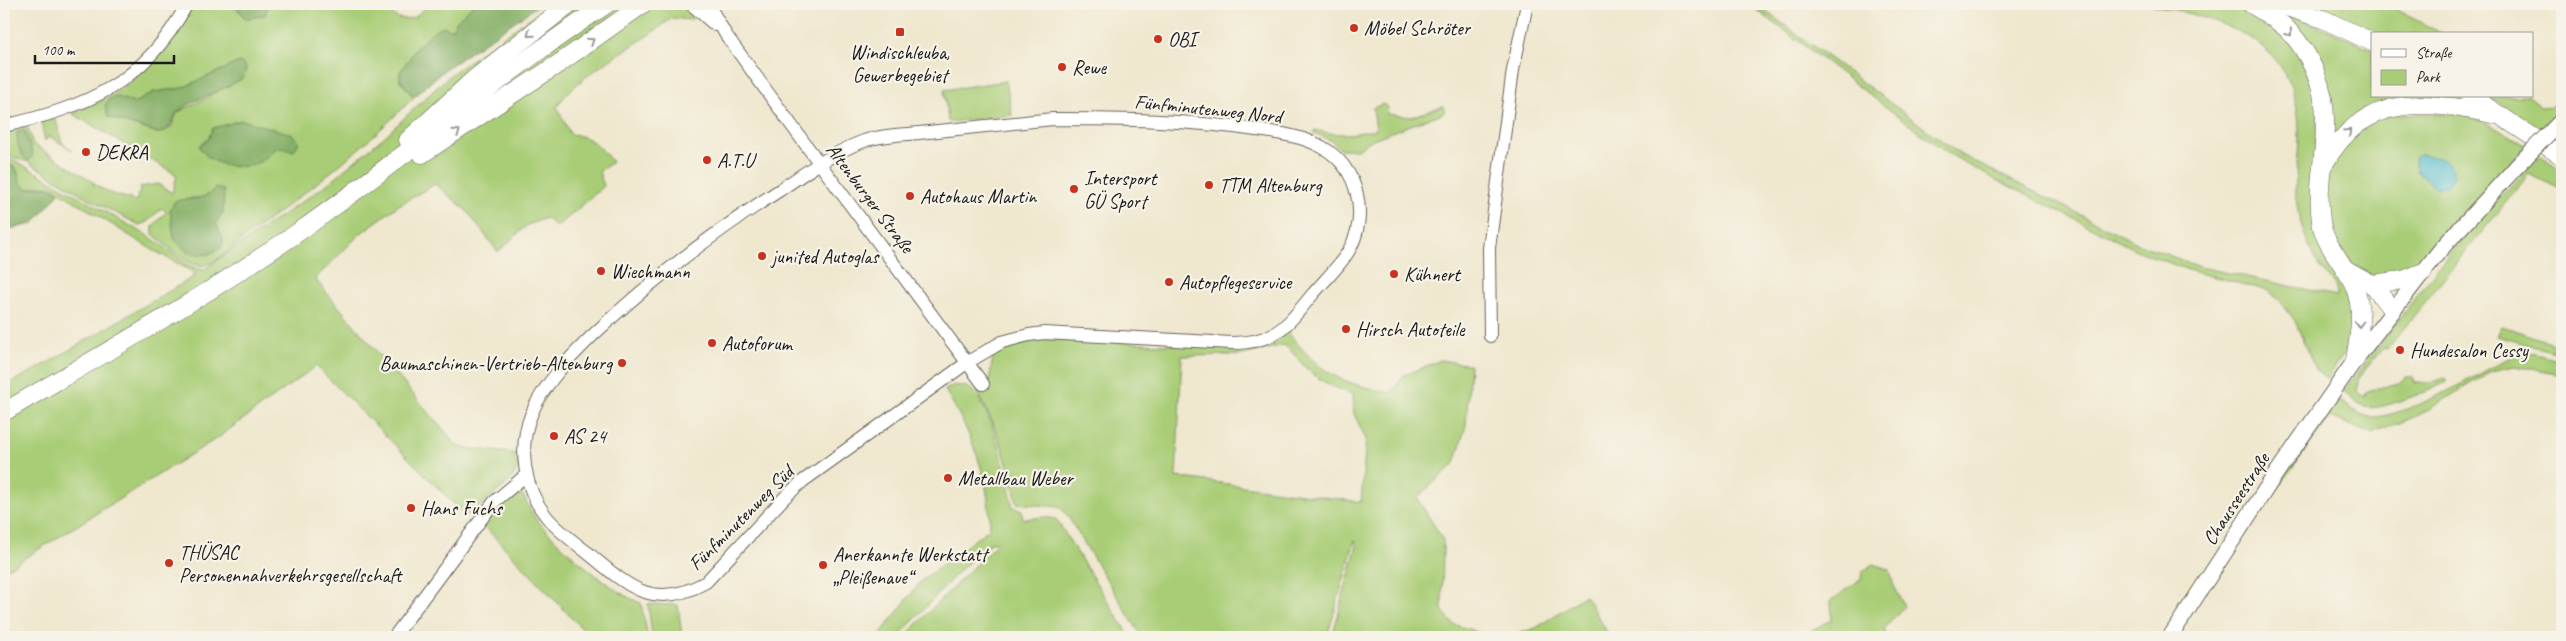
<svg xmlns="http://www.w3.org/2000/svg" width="2566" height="641" font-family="Caveat,sans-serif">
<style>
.green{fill:#a9cd76;stroke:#627449;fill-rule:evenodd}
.forest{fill:#86b067;stroke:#516642}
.water{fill:#53bccf;stroke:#386c76}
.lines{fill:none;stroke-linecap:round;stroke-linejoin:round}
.minor-casing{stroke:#66635a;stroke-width:14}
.major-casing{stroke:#66635a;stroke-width:17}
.highway-casing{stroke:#66635a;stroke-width:19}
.minor{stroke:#fff;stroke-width:12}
.major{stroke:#fff;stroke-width:15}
.highway{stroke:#fff;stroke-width:18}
.major-bridge-casing{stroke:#66635a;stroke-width:17;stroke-linecap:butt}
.major-bridge{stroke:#fff;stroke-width:15}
.oneway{stroke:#999}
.poi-dot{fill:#c8321e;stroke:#f7f3e8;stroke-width:2}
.labels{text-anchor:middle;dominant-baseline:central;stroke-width:4.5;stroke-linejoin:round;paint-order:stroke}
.poi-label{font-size:20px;fill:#1c1c1c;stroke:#f7f3e8;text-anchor:start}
.street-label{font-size:20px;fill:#1c1c1c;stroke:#f7f3e8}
</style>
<rect width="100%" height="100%" fill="#f7f3e8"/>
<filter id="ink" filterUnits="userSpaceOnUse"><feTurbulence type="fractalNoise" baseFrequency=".02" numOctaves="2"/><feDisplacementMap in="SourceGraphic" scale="10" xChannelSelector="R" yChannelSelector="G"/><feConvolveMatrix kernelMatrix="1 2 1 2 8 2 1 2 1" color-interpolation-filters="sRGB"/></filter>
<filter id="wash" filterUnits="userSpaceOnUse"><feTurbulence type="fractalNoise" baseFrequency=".0096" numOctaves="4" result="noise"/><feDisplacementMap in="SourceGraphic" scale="20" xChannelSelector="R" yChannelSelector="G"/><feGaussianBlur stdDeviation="1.12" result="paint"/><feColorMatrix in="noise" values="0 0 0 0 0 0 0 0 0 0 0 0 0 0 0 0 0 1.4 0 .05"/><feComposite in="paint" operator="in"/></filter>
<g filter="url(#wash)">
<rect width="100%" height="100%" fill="#efe7ce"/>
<g class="green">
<path d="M193,4H236L238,11L265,15L269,4H377L398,18L406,19L415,17L429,4H474L457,20L453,28L418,46L400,72V81L414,97C363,149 307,192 248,235C235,244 219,262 204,265C189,268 163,243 153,234V226L166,212L162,208L147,222L139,225L91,200L28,162L4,155V131L26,127L28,128L33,144L95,183L93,184L110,193L136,201L141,187L158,184L172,193L177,175L73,114C82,108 95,105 105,99C143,77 175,45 193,4ZM238,63L210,96L177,113L171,128L158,133L108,117L118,97L132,102L138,101L154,92L182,88ZM210,137L299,142L278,147L260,162L199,146ZM210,195L223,212L216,223L223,240L221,248L172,222L170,210L192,198H202Z"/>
<path d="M549,4L716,5L690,20L672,18C641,44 575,75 557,107L570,134C591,136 600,146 612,162L599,172L604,186L557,227L546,218L527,225L498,252L466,210L435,184L399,205L361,233L315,279L458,447L520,454C520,487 488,490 473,516L463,513L316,366L219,437L4,571V386L44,365L195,276L193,272L151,249L52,187L39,186L28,189L21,185L16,168L4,162V160L15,161L30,169L150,237L190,266L203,270L326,185L384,137L450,75Z"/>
<path d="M1749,4H1756L1961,155L2139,244L2200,267L2337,296C2338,280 2320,270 2314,258C2308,243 2301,227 2298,211C2292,183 2300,155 2299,128C2295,36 2223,22 2151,4H2237L2247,7L2293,44L2319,98L2313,180L2356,311L2350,345L2327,379L2316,371L2295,321L2281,302L2269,291L2188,270L2136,250L1977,170L1943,150Z"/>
<path d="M2309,4H2385L2443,34H2378Z"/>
<path d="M2280,10L2372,49V96H2457L2463,100L2461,104L2425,99L2333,143L2329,119Z"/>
<path d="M1006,81L1012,115L950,122L948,121L944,90Z"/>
<path d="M2488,96H2528L2541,107L2552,106L2562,96V112L2558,115L2556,114L2541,130Z"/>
<path d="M1383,104L1388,108L1387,114L1411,117L1443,106L1445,110L1443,113L1373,139L1357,149H1340L1332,141L1314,133L1315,130C1338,136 1353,135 1376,129L1373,108Z"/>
<path d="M2461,113L2489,124L2526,146L2440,242L2406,272L2384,280L2352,268L2328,228L2324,182L2329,166L2357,131L2388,114Z"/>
<path d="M53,118L56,120L62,143L72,150L49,136L45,141L41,122Z"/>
<path d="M2540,156L2562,170V190L2529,174L2387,349L2383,348L2360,376L2357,392L2364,397L2367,391L2399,383L2405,377H2413L2415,383H2430L2445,378L2447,382C2432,389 2380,412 2365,407C2358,404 2350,395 2343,391L2465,233Z"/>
<path d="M2502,326L2562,346V354L2497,336Z"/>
<path d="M1287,331C1323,376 1336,381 1391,393L1404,375L1441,360L1470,365L1466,425L1455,463L1417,498L1443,540L1442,610L1453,624L1492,637H1332L1357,545L1355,540L1327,637H1142L1067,515L1059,507L1017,503C1008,462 997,427 977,391L989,382L993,357L991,354L1001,348L1036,338L1243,348ZM1284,345C1294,352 1299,362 1308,370C1321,382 1337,389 1353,394L1354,414L1366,439L1361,502L1176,477L1182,356L1242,355Z"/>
<path d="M2526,353L2536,354L2562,361V375L2515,366L2491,371L2419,415L2372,434L2330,417L2267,503L2264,501L2338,399C2348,406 2359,416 2371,417C2406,418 2481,373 2514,355Z"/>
<path d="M954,385C959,386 965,386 969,388C992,402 1008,481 1013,507L1022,510L1023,519L1044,517L1056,519L1130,637H904L998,542H991L958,572L898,637H878L922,580L990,528C990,477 971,433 945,390Z"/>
<path d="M523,495C527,503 531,512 536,519C555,543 612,593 641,603L648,637H590L482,524C491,509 505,495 523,495Z"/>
<path d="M1874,564L1890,570L1893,584L1904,606L1884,629L1887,637H1800L1832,619L1831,601L1861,579L1862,572Z"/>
<path d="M1585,595L1610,637H1507L1536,628Z"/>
<path d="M648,604L678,605L682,637H652Z"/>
</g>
<g class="forest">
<path d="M236,4H269L265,15L245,19Z"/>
<path d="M474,4H540L444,70L414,97L400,80V72L418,46L436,29L444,26L448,29L453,28L457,20Z"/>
<path d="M239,62L243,64L246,68L244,77C225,91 194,98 178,112C169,121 174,131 158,133L108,117L105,105L109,99L118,97L132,102L138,101L154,92L182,88Z"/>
<path d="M242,120L292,134L299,142L294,151L278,147C272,151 266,159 259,162C240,171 209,166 199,146L207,141L213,128Z"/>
<path d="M25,131L33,155L28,161C19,153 17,144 17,132Z"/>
<path d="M4,162L16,168L21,185L28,189C40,186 49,185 59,193L33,224L4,230Z"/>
<path d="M215,188L224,190L223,212L216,223L223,240L221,248L207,255L188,253L174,239L170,210L175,201C190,198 205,201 215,188Z"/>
</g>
<path class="water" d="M2421,154C2436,158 2450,157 2454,175L2450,183L2439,188C2426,183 2415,172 2415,157Z"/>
</g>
<g filter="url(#ink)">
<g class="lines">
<g class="minor-casing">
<g id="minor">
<path d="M691,4L715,25"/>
<path d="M708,4L726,35L803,141L983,384"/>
<path d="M1053,119C1121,119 1189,120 1256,130C1278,133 1303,136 1322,147C1358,167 1370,216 1348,252C1338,268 1324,281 1312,295C1301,308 1290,324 1275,333C1262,341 1247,343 1232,343L1044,333L1029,335L1002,342L968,362L803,481L785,497L706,582C653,612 628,586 588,553C574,542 557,530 546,516C524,489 518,448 531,415C543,384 570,358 593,335C651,280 713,233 780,190C806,172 834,152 864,141C880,135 901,135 919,133C963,128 1008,124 1053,119Z"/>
<path d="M4,126C88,106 144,84 187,4"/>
<path d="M1490,336L1489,248L1513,70L1527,4"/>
<path d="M394,637L494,502L526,475"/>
</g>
</g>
<g class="major-casing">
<path id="major" d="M2170,637L2273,478L2355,360L2441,249L2518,165"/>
</g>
<g class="highway-casing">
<g id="highway">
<path d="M2251,4C2264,12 2277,19 2288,30C2310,52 2325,88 2325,119C2326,153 2316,187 2321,221C2324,247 2347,265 2355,288C2364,311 2359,337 2355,360"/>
<path d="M2278,4L2323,19L2372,42"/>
<path d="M2470,96L2562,156"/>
<path d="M408,140L474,79L569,4"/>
<path d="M422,154L561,62L643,4"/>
<path d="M2323,166C2365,89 2428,101 2502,116"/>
<path d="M2345,269L2372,284L2392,310"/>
<path d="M2372,284L2403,280L2423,272"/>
<path d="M4,412C103,354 203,298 297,233C403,160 499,74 607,4"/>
</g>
</g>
<use href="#minor" class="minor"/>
<use href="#major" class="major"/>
<use href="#highway" class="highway"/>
<g class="major-bridge-casing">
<path id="major-bridge" d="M2518,165L2562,120"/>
</g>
<use href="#major-bridge" class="major-bridge"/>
</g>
<defs><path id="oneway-chevron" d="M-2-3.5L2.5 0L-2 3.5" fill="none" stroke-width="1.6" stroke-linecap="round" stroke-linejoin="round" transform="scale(1.25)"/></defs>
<g class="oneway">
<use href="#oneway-chevron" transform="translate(2289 33) rotate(50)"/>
<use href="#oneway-chevron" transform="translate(530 34) rotate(141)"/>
<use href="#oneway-chevron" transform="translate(591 41) rotate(-34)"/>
<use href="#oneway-chevron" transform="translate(457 132) rotate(-34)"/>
<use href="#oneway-chevron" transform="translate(2348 132) rotate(-44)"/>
<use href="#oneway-chevron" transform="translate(2359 324) rotate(90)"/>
</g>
</g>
<g class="poi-dot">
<circle cx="1354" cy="28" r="5"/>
<rect x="895" y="27" width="10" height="10" rx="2.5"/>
<circle cx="1158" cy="39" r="5"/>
<circle cx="1062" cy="67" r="5"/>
<circle cx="86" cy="152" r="5"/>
<circle cx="707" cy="160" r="5"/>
<circle cx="1209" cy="185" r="5"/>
<circle cx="1074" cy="189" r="5"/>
<circle cx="910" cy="196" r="5"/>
<circle cx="762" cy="256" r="5"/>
<circle cx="601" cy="271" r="5"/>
<circle cx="1394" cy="274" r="5"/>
<circle cx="1169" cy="282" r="5"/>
<circle cx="1346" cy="329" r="5"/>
<circle cx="712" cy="343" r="5"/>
<circle cx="2400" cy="350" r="5"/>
<circle cx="622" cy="363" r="5"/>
<circle cx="554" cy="436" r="5"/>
<circle cx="948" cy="478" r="5"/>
<circle cx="411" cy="508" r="5"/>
<circle cx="169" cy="563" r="5"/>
<circle cx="823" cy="565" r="5"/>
</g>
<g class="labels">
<g class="poi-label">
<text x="1364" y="28">Möbel Schröter</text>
<text x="1168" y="39">OBI</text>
<text x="900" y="52" text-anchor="middle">Windischleuba,<tspan x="900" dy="23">Gewerbegebiet</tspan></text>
<text x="1072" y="67">Rewe</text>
<text x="96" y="152">DEKRA</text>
<text x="717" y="160">A.T.U</text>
<text x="1084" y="178">Intersport<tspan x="1084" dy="23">GÜ Sport</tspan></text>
<text x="1219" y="185">TTM Altenburg</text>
<text x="920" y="196">Autohaus Martin</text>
<text x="772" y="256">junited Autoglas</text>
<text x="611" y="271">Wiechmann</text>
<text x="1404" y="274">Kühnert</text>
<text x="1179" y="282">Autopflegeservice</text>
<text x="1356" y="329">Hirsch Autoteile</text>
<text x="722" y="343">Autoforum</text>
<text x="2410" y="350">Hundesalon Cessy</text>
<text x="612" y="363" text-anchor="end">Baumaschinen-Vertrieb-Altenburg</text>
<text x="564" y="436">AS 24</text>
<text x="958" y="478">Metallbau Weber</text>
<text x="421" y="508">Hans Fuchs</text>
<text x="179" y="552">THÜSAC<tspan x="179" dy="23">Personennahverkehrsgesellschaft</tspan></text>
<text x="833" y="554">Anerkannte Werkstatt<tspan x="833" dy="23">„Pleißenaue“</tspan></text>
</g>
<g class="street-label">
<text transform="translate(1208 109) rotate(6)">Fünfminutenweg Nord</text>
<text transform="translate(870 198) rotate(53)">Altenburger Straße</text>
<text transform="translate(2236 499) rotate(-57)">Chausseestraße</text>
<text transform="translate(741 518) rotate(-45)">Fünfminutenweg Süd</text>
</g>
</g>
<rect width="2566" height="641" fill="none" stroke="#f7f3e8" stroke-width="20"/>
<rect x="2371" y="32" width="162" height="65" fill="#f7f3e8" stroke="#9f9d96"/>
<rect x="2381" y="49" width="25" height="8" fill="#ffffff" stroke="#9f9d96"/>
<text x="2416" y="58" font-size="15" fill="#1c1c1c">Straße</text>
<rect x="2381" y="70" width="25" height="15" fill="#a9cd76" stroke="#9f9d96"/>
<text x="2416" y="82" font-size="15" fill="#1c1c1c">Park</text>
<path d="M35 55v8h139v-8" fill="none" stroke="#1c1c1c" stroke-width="2.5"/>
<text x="42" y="55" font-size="15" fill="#1c1c1c" stroke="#f7f3e8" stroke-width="4" paint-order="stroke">100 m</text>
</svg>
